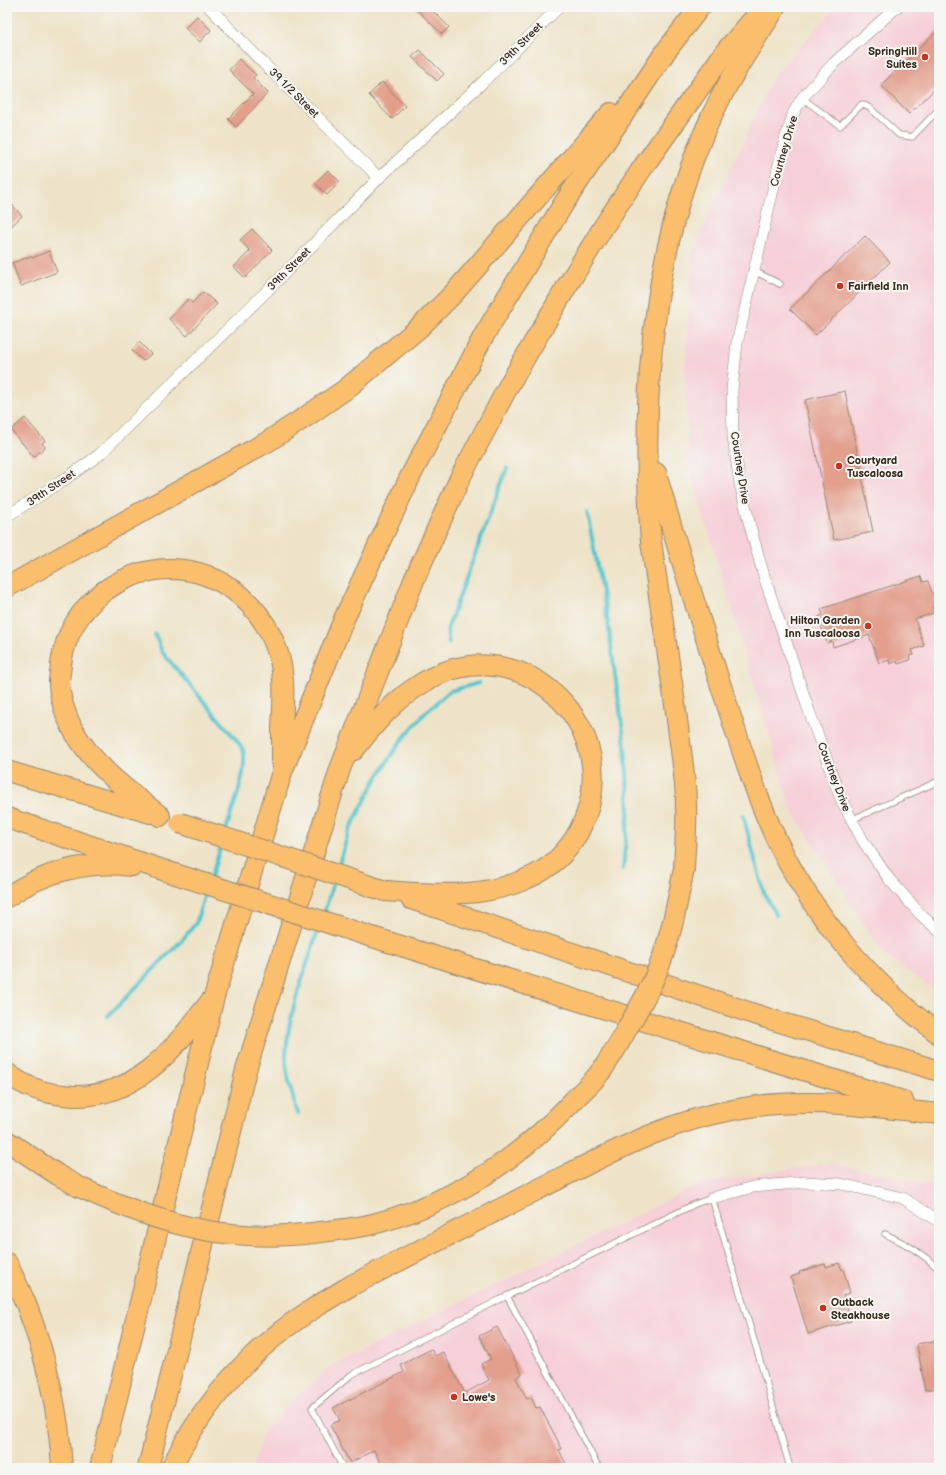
<svg xmlns="http://www.w3.org/2000/svg" width="946" height="1475" font-family="'Balsamiq Sans',sans-serif">
<style>
.built{fill:#f6cfd9}
.lines{fill:none;stroke-linecap:round;stroke-linejoin:round}
.stream{stroke:#59c6cd;stroke-width:4}
.building{fill:#e39e8c}
.service-casing{stroke:#948673;stroke-width:7}
.minor-casing{stroke:#948673;stroke-width:12}
.motorway-casing{stroke:#948673;stroke-width:22}
.service{stroke:#fff;stroke-width:5.5}
.minor{stroke:#fff;stroke-width:11}
.motorway{stroke:#fabe6d;stroke-width:20}
.motorway-bridge-casing{stroke:#948673;stroke-width:22;stroke-linecap:butt}
.motorway-bridge{stroke:#fabe6d;stroke-width:20}
.poi-dot{fill:#c8321e;stroke:#f6f6f2;stroke-width:1.5}
.labels{text-anchor:middle;dominant-baseline:central;stroke-width:4;stroke-linejoin:round;paint-order:stroke}
.street-label{font-size:11px;fill:#3b2a1e;stroke:#f6f6f2}
.poi-label{font-size:11px;font-weight:bold;fill:#3b2a1e;stroke:#f6f6f2;text-anchor:start}
</style>
<rect width="100%" height="100%" fill="#f6f6f2"/>
<filter id="ink" filterUnits="userSpaceOnUse"><feTurbulence type="fractalNoise" baseFrequency=".025" numOctaves="2"/><feDisplacementMap in="SourceGraphic" scale="8" xChannelSelector="R" yChannelSelector="G"/><feConvolveMatrix kernelMatrix="1 2 1 2 8 2 1 2 1" color-interpolation-filters="sRGB"/></filter>
<filter id="wash" filterUnits="userSpaceOnUse"><feTurbulence type="fractalNoise" baseFrequency=".012" numOctaves="4" result="noise"/><feDisplacementMap in="SourceGraphic" scale="16" xChannelSelector="R" yChannelSelector="G"/><feGaussianBlur stdDeviation="0.9" result="paint"/><feColorMatrix in="noise" values="0 0 0 0 0 0 0 0 0 0 0 0 0 0 0 0 0 1.4 0 .05"/><feComposite in="paint" operator="in"/></filter>
<g filter="url(#wash)">
<rect width="100%" height="100%" fill="#eee3c8"/>
<g class="built">
<path d="M835,7H939V993L884,955L791,809L689,467L685,370L693,249L772,79Z"/>
<path d="M829,1163L939,1187V1468H252L266,1427L329,1367L702,1183Z"/>
</g>
<g class="lines">
<g class="stream">
<path d="M587,512L608,623L625,746L629,808L623,869"/>
<path d="M155,634L162,652L234,737C237,741 241,746 243,750C249,770 231,812 225,833"/>
<path d="M449,643L447,630L507,468"/>
<path d="M743,815L764,893L776,915"/>
<path d="M337,870L349,831L375,781L400,742L425,713L450,691L479,683"/>
<path d="M210,880L222,843"/>
<path d="M323,916L334,881"/>
<path d="M108,1016L182,940L196,923L206,890"/>
<path d="M298,1114C293,1097 285,1072 286,1054C288,1011 307,967 319,926"/>
</g>
</g>
<g id="blocks">
<g class="building">
<path d="M414,7H429L449,27L442,34Z"/>
<path d="M197,16L211,30L200,42L185,28Z"/>
<path d="M939,29V85L909,114L881,85Z"/>
<path d="M420,50L444,74L437,81L412,57Z"/>
<path d="M239,59L256,75L253,78L268,93L236,127L228,119L253,94L229,70Z"/>
<path d="M382,82L405,106L392,119L369,95Z"/>
<path d="M328,170L340,182L327,195L315,183Z"/>
<path d="M7,199L22,216L7,230Z"/>
<path d="M252,229L272,250L245,278L234,267L250,251L240,240Z"/>
<path d="M865,236L890,262L816,335L790,309Z"/>
<path d="M49,251L57,272L21,286L12,263L31,256L32,258Z"/>
<path d="M203,292L217,304L187,336L169,319L188,299L192,303Z"/>
<path d="M139,342L151,354L143,361L132,350Z"/>
<path d="M845,391L873,532L834,540L805,400Z"/>
<path d="M25,418L45,441L42,443L45,447L34,457L11,430Z"/>
<path d="M921,576L923,582L928,581L937,606L932,607L934,613L915,619L924,646L912,650L914,655L909,656L910,660L898,664L897,661L890,664L889,660L879,663L869,635L833,647L832,641L827,643L818,617L823,615L821,609Z"/>
<path d="M839,1263L842,1270L843,1269L850,1293L843,1295L851,1321L808,1334L791,1277L800,1274L799,1272L825,1264L826,1267Z"/>
<path d="M497,1327L522,1374L516,1378L527,1399L531,1397L536,1408L540,1407L562,1449L559,1450L568,1468H383L374,1450L350,1463L330,1425L340,1420L333,1408L404,1372L401,1365L431,1349L435,1356L443,1352L465,1393L489,1380L481,1364L491,1359L479,1336Z"/>
<path d="M939,1340V1388L925,1390L917,1344Z"/>
</g>
</g>
</g>
<g filter="url(#ink)">
<use href="#blocks" fill-opacity="0" stroke="#948673" stroke-width="1"/>
<g class="lines">
<g class="service-casing">
<g id="service">
<path d="M802,98L840,126L862,104L870,108L899,135L912,137L939,109"/>
<path d="M754,271L780,284"/>
<path d="M851,820L939,781"/>
<path d="M885,1234C907,1244 922,1253 939,1269"/>
<path d="M343,1468L312,1408L351,1375L507,1296"/>
<path d="M599,1468L507,1296L695,1204L712,1198L763,1371L790,1468"/>
</g>
</g>
<g class="minor-casing">
<g id="minor">
<path d="M209,7L264,64L379,178"/>
<path d="M897,7L834,63L802,98L794,112L784,143L737,343L732,390L733,437L740,484L751,530L764,576L809,711L841,799L863,841L889,879L921,915L939,931"/>
<path d="M7,516L61,482L99,455L269,289L379,178L484,81L559,7"/>
<path d="M712,1198L753,1187L805,1182L841,1184L903,1198L939,1221"/>
</g>
</g>
<g class="motorway-casing">
<g id="motorway">
<path d="M656,473C675,542 697,609 718,677C733,722 746,767 764,811C799,900 863,977 939,1034"/>
<path d="M7,587L267,442L307,416L346,389L420,327L454,293L611,113"/>
<path d="M354,750C374,724 395,699 424,682C521,623 632,731 579,831C568,852 549,870 526,879C481,899 433,894 385,891"/>
<path d="M7,771L150,813"/>
<path d="M160,816C127,790 93,766 72,728C66,716 59,696 59,682C59,676 61,670 61,664C65,635 80,610 103,592C170,543 254,577 278,653C286,678 283,704 282,729C282,740 282,751 282,763"/>
<path d="M7,818L166,871"/>
<path d="M684,868C685,847 687,826 686,806C686,782 682,758 679,735C671,670 660,606 651,541C649,520 649,499 648,479C644,361 659,234 707,126C725,85 750,47 774,10"/>
<path d="M7,897C43,872 88,860 132,866"/>
<path d="M411,899L754,1014L939,1071"/>
<path d="M369,936L903,1101"/>
<path d="M7,1073C23,1086 43,1093 63,1095C132,1104 173,1050 210,1002"/>
<path d="M7,1141L58,1175L79,1187"/>
<path d="M7,1263C13,1276 20,1290 26,1304C46,1356 59,1412 62,1468"/>
<path d="M100,1468L214,997L282,772L344,619L410,477L483,337L564,203L666,51L700,7"/>
<path d="M148,1468L246,1070L340,769L414,580L460,478L510,383L567,286L604,226L643,167L725,52L764,7"/>
<path d="M171,1468C195,1419 231,1372 274,1337C298,1317 325,1301 352,1285C414,1253 476,1221 537,1190C602,1157 666,1121 738,1109C805,1096 872,1107 939,1114"/>
</g>
</g>
<use href="#service" class="service"/>
<use href="#minor" class="minor"/>
<use href="#motorway" class="motorway"/>
<g class="motorway-bridge-casing">
<g id="motorway-bridge">
<path d="M180,823L385,891"/>
<path d="M166,871L369,936"/>
<path d="M79,1187C121,1206 163,1223 209,1231C246,1237 284,1237 321,1232C338,1230 357,1228 373,1224C452,1203 518,1160 573,1101C581,1092 591,1084 598,1075C610,1060 619,1043 628,1027C635,1015 642,1003 648,991C668,953 676,910 684,868"/>
</g>
</g>
<use href="#motorway-bridge" class="motorway-bridge"/>
</g>
</g>
<g class="poi-dot">
<circle cx="925" cy="57" r="4"/>
<circle cx="840" cy="286" r="4"/>
<circle cx="839" cy="466" r="4"/>
<circle cx="868" cy="626" r="4"/>
<circle cx="823" cy="1308" r="4"/>
<circle cx="454" cy="1397" r="4"/>
</g>
<g class="labels">
<g class="street-label">
<text transform="translate(521 44) rotate(-45)">39th Street</text>
<text transform="translate(294 93) rotate(45)">39 1/2 Street</text>
<text transform="translate(784 151) rotate(-74)">Courtney Drive</text>
<text transform="translate(289 269) rotate(-45)">39th Street</text>
<text transform="translate(740 468) rotate(81)">Courtney Drive</text>
<text transform="translate(51 488) rotate(-34)">39th Street</text>
<text transform="translate(834 777) rotate(69)">Courtney Drive</text>
</g>
<g class="poi-label">
<text x="917" y="51" text-anchor="end">SpringHill<tspan x="917" dy="13">Suites</tspan></text>
<text x="848" y="286">Fairfield Inn</text>
<text x="847" y="460">Courtyard<tspan x="847" dy="13">Tuscaloosa</tspan></text>
<text x="860" y="620" text-anchor="end">Hilton Garden<tspan x="860" dy="13">Inn Tuscaloosa</tspan></text>
<text x="831" y="1302">Outback<tspan x="831" dy="13">Steakhouse</tspan></text>
<text x="462" y="1397">Lowe's</text>
</g>
</g>
<rect width="946" height="1475" fill="none" stroke="#f6f6f2" stroke-width="24"/>
</svg>
